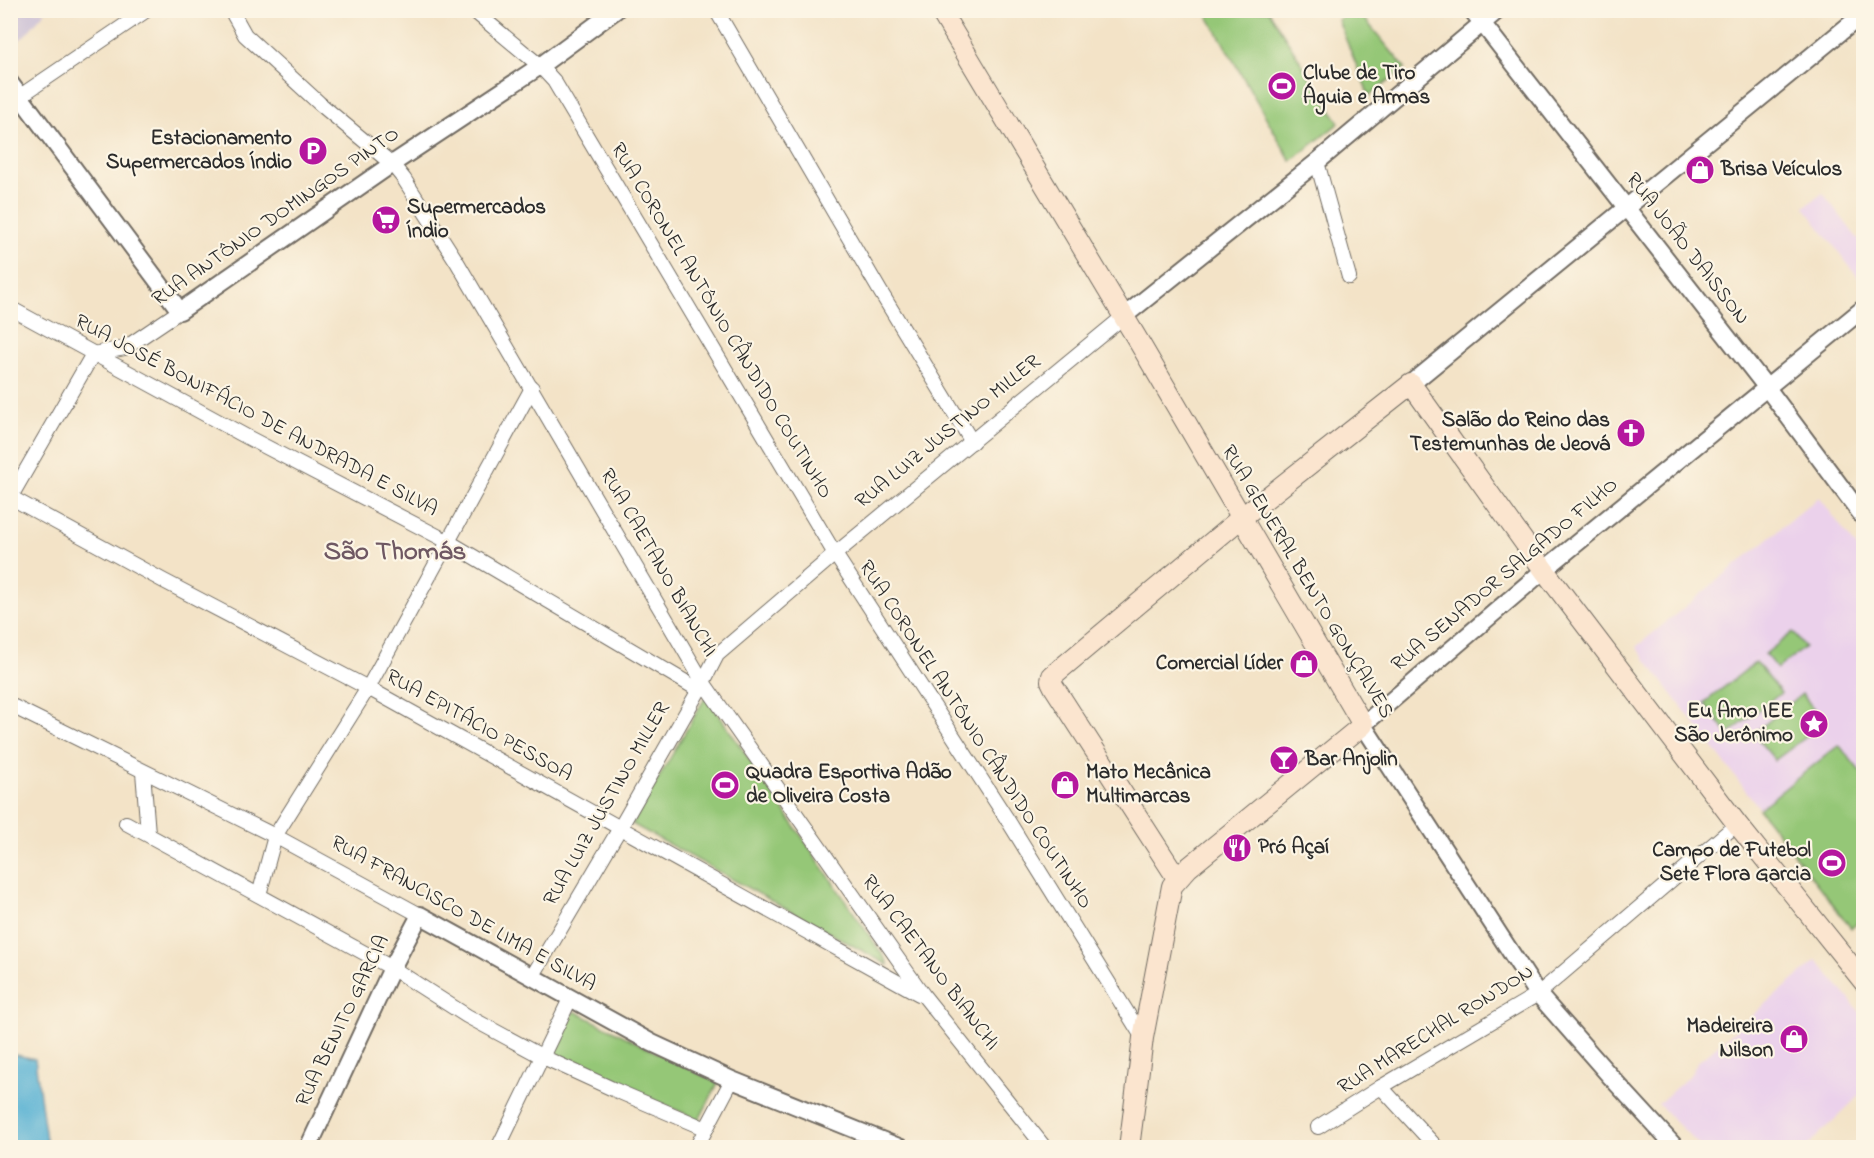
<svg xmlns="http://www.w3.org/2000/svg" width="1874" height="1158" font-family="'Indie Flower',sans-serif">
<style>
.built{fill:#ebd1eb}
.industrial{fill:#cbbfd5}
.green{fill:#95c777;stroke:#607951;stroke-width:1.5}
.water{fill:#55b0d3;stroke:#406e7f;stroke-width:1.5}
.lines{fill:none;stroke-linecap:round;stroke-linejoin:round}
.minor-casing{stroke:#716b62;stroke-width:16}
.tertiary-casing{stroke:#716b62;stroke-width:20}
.secondary-casing{stroke:#716b62;stroke-width:22}
.minor{stroke:#fff;stroke-width:14}
.tertiary{stroke:#fff;stroke-width:16}
.secondary{stroke:#fbe5cf;stroke-width:20}
.labels{text-anchor:middle;dominant-baseline:central;stroke-width:4.5;stroke-linejoin:round;paint-order:stroke}
.poi-label{font-size:21px;font-weight:bold;fill:#2b2b2b;stroke:#fcf5e5;text-anchor:start}
.street-label{font-size:21px;fill:#2b2b2b;stroke:#fcf5e5}
.district-label{font-size:27px;font-weight:bold;fill:#6f5863;stroke:#fcf5e5}
</style>
<rect width="100%" height="100%" fill="#fcf5e5"/>
<filter id="ink" filterUnits="userSpaceOnUse"><feTurbulence type="fractalNoise" baseFrequency=".0167" numOctaves="2"/><feDisplacementMap in="SourceGraphic" scale="12" xChannelSelector="R" yChannelSelector="G"/><feConvolveMatrix kernelMatrix="1 2 1 2 8 2 1 2 1" color-interpolation-filters="sRGB"/></filter>
<filter id="wash" filterUnits="userSpaceOnUse"><feTurbulence type="fractalNoise" baseFrequency=".008" numOctaves="4" result="noise"/><feDisplacementMap in="SourceGraphic" scale="24" xChannelSelector="R" yChannelSelector="G"/><feGaussianBlur stdDeviation="1.35" result="paint"/><feColorMatrix in="noise" values="0 0 0 0 0 0 0 0 0 0 0 0 0 0 0 0 0 1.4 0 .05"/><feComposite in="paint" operator="in"/></filter>
<g filter="url(#wash)">
<rect width="100%" height="100%" fill="#f3e3c7"/>
<g class="built">
<path d="M1823,193L1863,246V279L1861,281L1804,207Z"/>
<path d="M1819,497L1863,556L1864,741L1859,744L1864,750V918L1851,928L1636,647Z"/>
<path d="M1817,960L1863,1016V1092L1806,1147H1701L1658,1104L1690,1075L1698,1062Z"/>
</g>
<path class="industrial" d="M11,10L46,11L26,34L11,48Z"/>
<g class="green">
<path d="M1353,10L1358,11L1405,68L1369,96L1338,20Z"/>
<path d="M1205,11H1269L1339,123L1291,161Z"/>
<path d="M1793,632L1805,647L1777,669L1765,654Z"/>
<path d="M1756,662L1781,693L1728,734L1704,703Z"/>
<path d="M1802,694L1825,723L1775,760L1753,734Z"/>
<path d="M706,696L886,960L888,965L632,824Z"/>
<path d="M1839,745L1863,775V918L1851,928L1759,809Z"/>
<path d="M574,1011L718,1083L699,1120L553,1055Z"/>
</g>
<path class="water" d="M11,1054L35,1059L47,1147H11Z"/>
</g>
<g filter="url(#ink)">
<g class="lines">
<g class="minor-casing">
<g id="minor">
<path d="M231,10L245,35L319,103L392,164L404,179L457,262L703,682L924,996L1045,1148"/>
<path d="M473,10L540,66L554,81L835,554L1007,819L1143,1038"/>
<path d="M716,10L880,291L972,442"/>
<path d="M10,103L147,10"/>
<path d="M1317,162L1349,277"/>
<path d="M10,308L247,437L447,541L699,690"/>
<path d="M10,497L162,580L368,688L919,994"/>
<path d="M10,498L93,354L125,348L180,311"/>
<path d="M10,705L275,836L420,915"/>
<path d="M143,772L148,833"/>
<path d="M126,823L392,968L467,1016L543,1057L615,1090L706,1129"/>
<path d="M259,895L275,836L368,688L532,388"/>
<path d="M532,977L620,828L699,690L717,655L835,554L1123,317"/>
<path d="M1381,1087L1437,1148"/>
<path d="M1318,1127L1381,1087L1538,994L1737,824"/>
<path d="M498,1148L570,999"/>
<path d="M696,1148L732,1080"/>
</g>
</g>
<g class="tertiary-casing">
<g id="tertiary">
<path d="M1472,10L1767,388L1864,518"/>
<path d="M10,83L180,311L392,164L540,66L616,10"/>
<path d="M1123,317L1317,162L1498,10"/>
<path d="M1411,384L1864,13"/>
<path d="M308,1148L392,968L420,915L652,1043L732,1080L901,1148"/>
<path d="M1676,1148L1610,1076L1538,994L1363,725L1544,570L1864,308"/>
</g>
</g>
<g class="secondary-casing">
<g id="secondary">
<path d="M940,10L1136,337L1363,725L1188,868L1172,886L1143,1038L1129,1148"/>
<path d="M1177,878L1054,687L1051,681L1052,676L1241,518L1411,384L1544,570L1737,824L1864,982"/>
</g>
</g>
<use href="#minor" class="minor"/>
<use href="#tertiary" class="tertiary"/>
<use href="#secondary" class="secondary"/>
</g>
</g>
<defs>
<g id="stadium-disc" transform="scale(1.5)"><circle r="9.5" fill="#b5179e" stroke="#fcf5e5"/><path d="M0-5a6.5 5 0 1 0 0 10a6.5 5 0 1 0 0-10ZM-3.5-1.8h7v3.6h-7Z" fill="#fff"/></g>
<g id="parking-disc" transform="scale(1.5)"><circle r="9.5" fill="#b5179e" stroke="#fcf5e5"/><path d="M-3.5-5.5H1a3.5 3.5 0 0 1 0 7H-1V5.5H-3.5ZM-1-3.4V-.6H.8a1.4 1.4 0 0 0 0-2.8Z" fill="#fff"/></g>
<g id="shop-disc" transform="scale(1.5)"><circle r="9.5" fill="#b5179e" stroke="#fcf5e5"/><path d="M-5-2.5h2.3a2.7 3.5 0 0 1 5.4 0H5L5.5 6h-11ZM-1.5-2.5h3a1.5 2.3 0 0 0-3 0Z" fill="#fff"/></g>
<g id="supermarket-disc" transform="scale(1.5)"><circle r="9.5" fill="#b5179e" stroke="#fcf5e5"/><path d="M-6-5.5h2.5l.6 2H6L4.5 2H-2.5L-4.4-4H-6ZM-1.5 3.2a1.3 1.3 0 1 0 .1 0ZM3 3.2a1.3 1.3 0 1 0 .1 0Z" fill="#fff"/></g>
<g id="church-disc" transform="scale(1.5)"><circle r="9.5" fill="#b5179e" stroke="#fcf5e5"/><path d="M-1.2-6h2.4v3.5h3.3v2.4h-3.3V6h-2.4V-.1h-3.3v-2.4h3.3Z" fill="#fff"/></g>
<g id="sight-disc" transform="scale(1.5)"><circle r="9.5" fill="#b5179e" stroke="#fcf5e5"/><path d="M0-6L1.8-2.2L6-1.7L2.9 1.2L3.7 5.4L0 3.3L-3.7 5.4L-2.9 1.2L-6-1.7L-1.8-2.2Z" fill="#fff"/></g>
<g id="bar-disc" transform="scale(1.5)"><circle r="9.5" fill="#b5179e" stroke="#fcf5e5"/><path d="M-6-5H6L.8 .8V4.5H3.5V6h-7V4.5H-.8V.8Z" fill="#fff"/></g>
<g id="restaurant-disc" transform="scale(1.5)"><circle r="9.5" fill="#b5179e" stroke="#fcf5e5"/><path d="M-5-6h1v4h1v-4h1v4h1v-4h1v5L-1.5 .5V6h-2V.5L-5-1ZM5-6V6H3V1.5H1.5Q1.5-4 5-6Z" fill="#fff"/></g>
</defs>
<g fill-rule="evenodd">
<use href="#stadium-disc" x="1282" y="86"/>
<use href="#parking-disc" x="313" y="151"/>
<use href="#shop-disc" x="1700" y="170"/>
<use href="#supermarket-disc" x="386" y="220"/>
<use href="#church-disc" x="1631" y="433"/>
<use href="#shop-disc" x="1304" y="664"/>
<use href="#sight-disc" x="1814" y="724"/>
<use href="#bar-disc" x="1284" y="760"/>
<use href="#stadium-disc" x="725" y="785"/>
<use href="#shop-disc" x="1065" y="785"/>
<use href="#restaurant-disc" x="1237" y="848"/>
<use href="#stadium-disc" x="1832" y="863"/>
<use href="#shop-disc" x="1794" y="1039"/>
</g>
<g class="labels">
<g class="poi-label">
<text x="1303" y="74">Clube de Tiro<tspan x="1303" dy="24">Águia e Armas</tspan></text>
<text x="292" y="139" text-anchor="end">Estacionamento<tspan x="292" dy="24">Supermercados Índio</tspan></text>
<text x="1721" y="170">Brisa Veículos</text>
<text x="407" y="208">Supermercados<tspan x="407" dy="24">Índio</tspan></text>
<text x="1610" y="421" text-anchor="end">Salão do Reino das<tspan x="1610" dy="24">Testemunhas de Jeová</tspan></text>
<text x="1283" y="664" text-anchor="end">Comercial Líder</text>
<text x="1793" y="712" text-anchor="end">Eu Amo IEE<tspan x="1793" dy="24">São Jerônimo</tspan></text>
<text x="1305" y="760">Bar Anjolin</text>
<text x="746" y="773">Quadra Esportiva Adão<tspan x="746" dy="24">de Oliveira Costa</tspan></text>
<text x="1086" y="773">Mato Mecânica<tspan x="1086" dy="24">Multimarcas</tspan></text>
<text x="1258" y="848">Pró Açaí</text>
<text x="1811" y="851" text-anchor="end">Campo de Futebol<tspan x="1811" dy="24">Sete Flora Garcia</tspan></text>
<text x="1773" y="1027" text-anchor="end">Madeireira<tspan x="1773" dy="24">Nilson</tspan></text>
</g>
<g class="street-label">
<text transform="translate(276 217) rotate(-35)">RUA ANTÔNIO DOMINGOS PINTO</text>
<text transform="translate(1687 249) rotate(52)">RUA JOÃO DAISSON</text>
<text transform="translate(721 321) rotate(59)">RUA CORONEL ANTÔNIO CÂNDIDO COUTINHO</text>
<text transform="translate(256 416) rotate(28)">RUA JOSÉ BONIFÁCIO DE ANDRADA E SILVA</text>
<text transform="translate(948 432) rotate(-39)">RUA LUIZ JUSTINO MILLER</text>
<text transform="translate(658 563) rotate(60)">RUA CAETANO BIANCHI</text>
<text transform="translate(1505 575) rotate(-40)">RUA SENADOR SALGADO FILHO</text>
<text transform="translate(1307 582) rotate(59)">RUA GENERAL BENTO GONÇALVES</text>
<text transform="translate(479 726) rotate(29)">RUA EPITÁCIO PESSOA</text>
<text transform="translate(975 735) rotate(57)">RUA CORONEL ANTÔNIO CÂNDIDO COUTINHO</text>
<text transform="translate(607 804) rotate(-60)">RUA LUIZ JUSTINO MILLER</text>
<text transform="translate(463 914) rotate(29)">RUA FRANCISCO DE LIMA E SILVA</text>
<text transform="translate(930 963) rotate(53)">RUA CAETANO BIANCHI</text>
<text transform="translate(343 1021) rotate(-64)">RUA BENITO GARCIA</text>
<text transform="translate(1436 1030) rotate(-32)">RUA MARECHAL RONDON</text>
</g>
<g class="district-label">
<text x="395" y="552">São Thomás</text>
</g>
</g>
<rect width="1874" height="1158" fill="none" stroke="#fcf5e5" stroke-width="36"/>
</svg>
